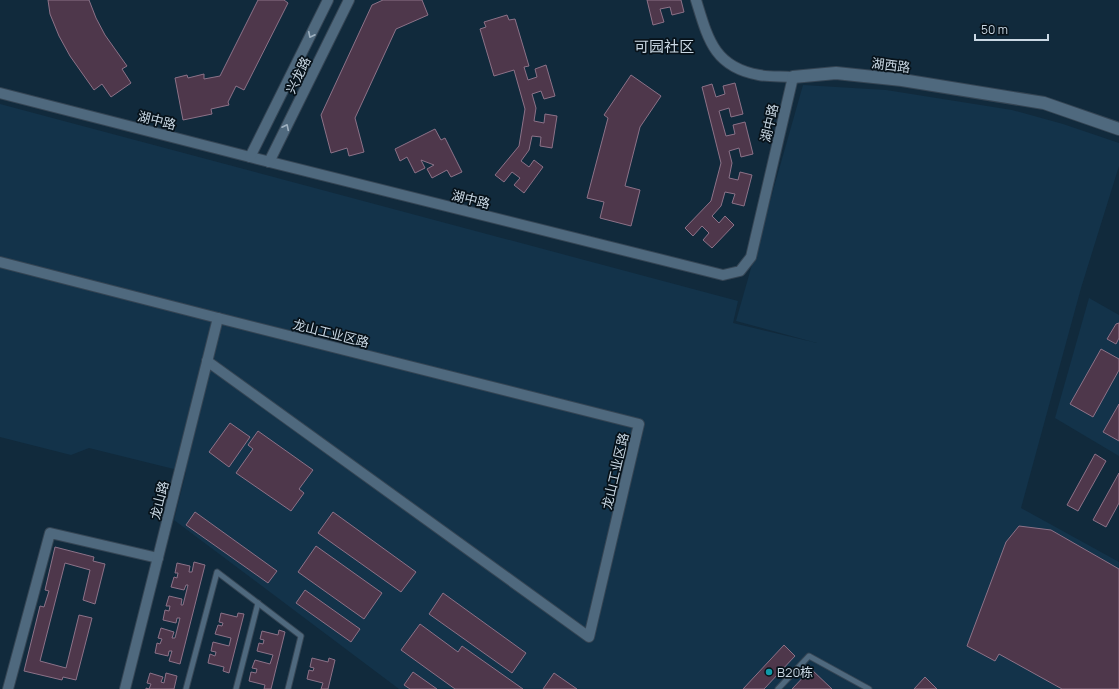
<svg xmlns="http://www.w3.org/2000/svg" width="1119" height="689" font-family="Manrope,'Noto Sans SC',sans-serif">
<style>
.built{fill:#13334a}
.building{fill:#4e374b;stroke:#8c7288}
.lines{fill:none;stroke-linecap:round;stroke-linejoin:round}
.lane-casing{stroke:#354554;stroke-width:7}
.street-casing{stroke:#354554;stroke-width:12}
.secondary-casing{stroke:#354554;stroke-width:14}
.lane{stroke:#4f697e;stroke-width:5}
.street{stroke:#4f697e;stroke-width:10}
.secondary{stroke:#4f697e;stroke-width:12}
.oneway{stroke:#9fb1c0}
.culture-dot{fill:#0f9aa8;stroke:#07121a;stroke-width:1.5}
.labels{text-anchor:middle;dominant-baseline:central;stroke-width:3.5;stroke-linejoin:round;paint-order:stroke}
.street-label{font-size:13px;fill:#cad8e4;stroke:#07121a}
.poi-label{font-size:13px;fill:#cad8e4;stroke:#07121a;text-anchor:start}
.quarter-label{font-size:15px;fill:#cad8e4;stroke:#07121a}
</style>
<rect width="100%" height="100%" fill="#112a3c"/>
<g class="built">
<path d="M803,85L886,90L1012,110L1063,124L1119,143V166L1081,288L1021,508L1119,562V689H399L174,520L186,472L89,448L71,455L0,437V104L738,301L733,323L817,343L736,321Z"/>
<path d="M1089,298L1119,315V456L1055,418Z"/>
</g>
<g class="building">
<path d="M48,0H89L96,18L105,35L127,66L122,69L131,83L111,97L102,84L94,90L70,56L59,36L50,14Z"/>
<path d="M258,0H284L288,3L244,90L236,86L228,102L229,105L211,109L212,114L183,120L175,78L187,75L188,78L204,74V79L220,76Z"/>
<path d="M383,0H422L428,15L396,29L355,118L364,152L349,156L347,148L331,153L321,115L372,5Z"/>
<path d="M647,0H681L684,12L672,15L670,7L660,9L664,22L653,25Z"/>
<path d="M507,15L509,20L515,19L529,66L524,67L528,80L537,77L535,69L546,65L555,96L544,99L541,91L532,94L536,108L534,121L544,123L545,114L557,116L552,148L540,146L541,137L532,136L529,150L521,161L529,167L534,160L543,167L524,193L514,185L520,178L512,172L504,182L495,175L519,146L525,109L514,70L494,76L480,29L486,27L484,22Z"/>
<path d="M631,75L661,96L640,127L625,186L640,190L631,226L600,218L604,202L587,198L608,118L604,115Z"/>
<path d="M735,83L743,114L731,117L729,108L719,111L726,136L735,134L733,125L745,122L753,154L741,157L739,148L729,151L732,163L729,178L738,180L740,172L752,175L744,206L732,203L735,194L725,192L721,206L712,216L719,223L725,216L734,225L712,248L703,240L709,233L702,226L693,236L685,228L711,201L721,163L702,87L712,84L716,97L725,94L723,86Z"/>
<path d="M435,129L441,140L445,138L462,172L451,177L447,170L432,178L427,169L434,165L421,160L425,168L415,173L407,157L400,161L395,149Z"/>
<path d="M1119,323V338L1116,344L1107,339L1116,324Z"/>
<path d="M1101,349L1119,359V370L1093,417L1070,404Z"/>
<path d="M1119,404V441L1103,432Z"/>
<path d="M230,423L250,437L229,467L209,452Z"/>
<path d="M258,431L313,470L299,489L304,493L291,511L236,473L253,449L248,445Z"/>
<path d="M1095,454L1106,461L1078,511L1067,505Z"/>
<path d="M1119,473V503L1106,527L1093,520Z"/>
<path d="M195,512L277,571L268,583L186,525Z"/>
<path d="M333,512L416,572L401,592L318,533Z"/>
<path d="M1019,526L1051,530L1119,569V689H1062L999,654L995,661L967,646L1006,542Z"/>
<path d="M316,546L382,593L364,619L298,572Z"/>
<path d="M55,547L94,557L93,561L105,564L95,604L83,600L90,570L65,563L40,661L66,668L79,615L92,618L76,680L63,677L62,680L24,671L40,606L44,607L49,591L45,590Z"/>
<path d="M194,562L205,565L180,664L169,661L172,651H169L168,656L155,653L157,643L160,644L162,639L158,638L161,628L174,632L172,638H175L180,618H177L176,623L163,620L165,610L169,611L170,606H166L169,596L182,599L181,605H183L188,585H186L184,590L171,587L174,577L177,578L178,573H175L177,563L190,566L189,572H192Z"/>
<path d="M305,590L360,629L351,642L296,603Z"/>
<path d="M443,593L526,653L512,673L429,614Z"/>
<path d="M221,613L237,617L238,613L244,614L229,673L223,671L224,667L208,663L210,654L215,656L216,652L211,651L213,642L229,646L231,638L215,634L218,625L222,626L223,623L219,622Z"/>
<path d="M420,624L458,652L462,646L523,689H455L401,650Z"/>
<path d="M279,630L285,632L271,689H264L265,685L249,681L251,672L256,673L257,669L252,668L255,660L270,664L273,655L257,651L259,643L263,644L264,640L260,639L262,631L278,635Z"/>
<path d="M784,645L795,656L764,689H743Z"/>
<path d="M312,658L328,662L329,658L335,660L328,689H321L323,683L307,679L309,670L313,671L314,668L310,667Z"/>
<path d="M811,669L832,689H792Z"/>
<path d="M413,672L437,689H410L404,685Z"/>
<path d="M150,673L163,677L161,682L164,683L166,673L177,676L174,689H146V688L149,689L151,684L147,683Z"/>
<path d="M554,673L577,689H543Z"/>
<path d="M925,677L937,689H914Z"/>
</g>
<g class="lines">
<g class="lane-casing">
<g id="lane">
<path d="M186,689L217,572L301,636L288,689"/>
<path d="M236,689L258,603"/>
<path d="M778,689L809,656L869,689"/>
</g>
</g>
<g class="street-casing">
<g id="street">
<path d="M0,93L250,157L723,275L740,271L751,257L793,77C782,76 770,77 759,75C714,67 708,39 696,0"/>
<path d="M250,157L328,0"/>
<path d="M269,162L349,0"/>
<path d="M0,262L218,318L639,424L589,637L207,361"/>
<path d="M8,689L50,533L158,558"/>
<path d="M125,689L218,318"/>
</g>
</g>
<g class="secondary-casing">
<path id="secondary" d="M793,77L836,73L902,80L1044,103L1119,129"/>
</g>
<use href="#lane" class="lane"/>
<use href="#street" class="street"/>
<use href="#secondary" class="secondary"/>
</g>
<defs><path id="oneway-chevron" d="M-2-3.5L2.5 0L-2 3.5" fill="none" stroke-width="1.6" stroke-linecap="round" stroke-linejoin="round"/></defs>
<g class="oneway">
<use href="#oneway-chevron" transform="translate(311 35) rotate(116)"/>
<use href="#oneway-chevron" transform="translate(286 127) rotate(-64)"/>
</g>
<circle class="culture-dot" cx="769" cy="672" r="4"/>
<g class="labels">
<g class="street-label">
<text transform="translate(891 65) rotate(7)">湖西路</text>
<text transform="translate(298 75) rotate(-64)">兴龙路</text>
<text transform="translate(157 120) rotate(14)">湖中路</text>
<text transform="translate(769 123) rotate(-77)">湖中路</text>
<text transform="translate(471 199) rotate(14)">湖中路</text>
<text transform="translate(331 333) rotate(14)">龙山工业区路</text>
<text transform="translate(615 471) rotate(-77)">龙山工业区路</text>
<text transform="translate(159 500) rotate(-76)">龙山路</text>
</g>
<g class="poi-label">
<text x="777" y="672">B20栋</text>
</g>
<g class="quarter-label">
<text x="664" y="46">可园社区</text>
</g>
</g>
<path d="M975 34v6h73v-6" fill="none" stroke="#cad8e4" stroke-width="2"/>
<text x="981" y="34" font-size="12" fill="#cad8e4" stroke="#07121a" stroke-width="3" paint-order="stroke">50 m</text>
</svg>
